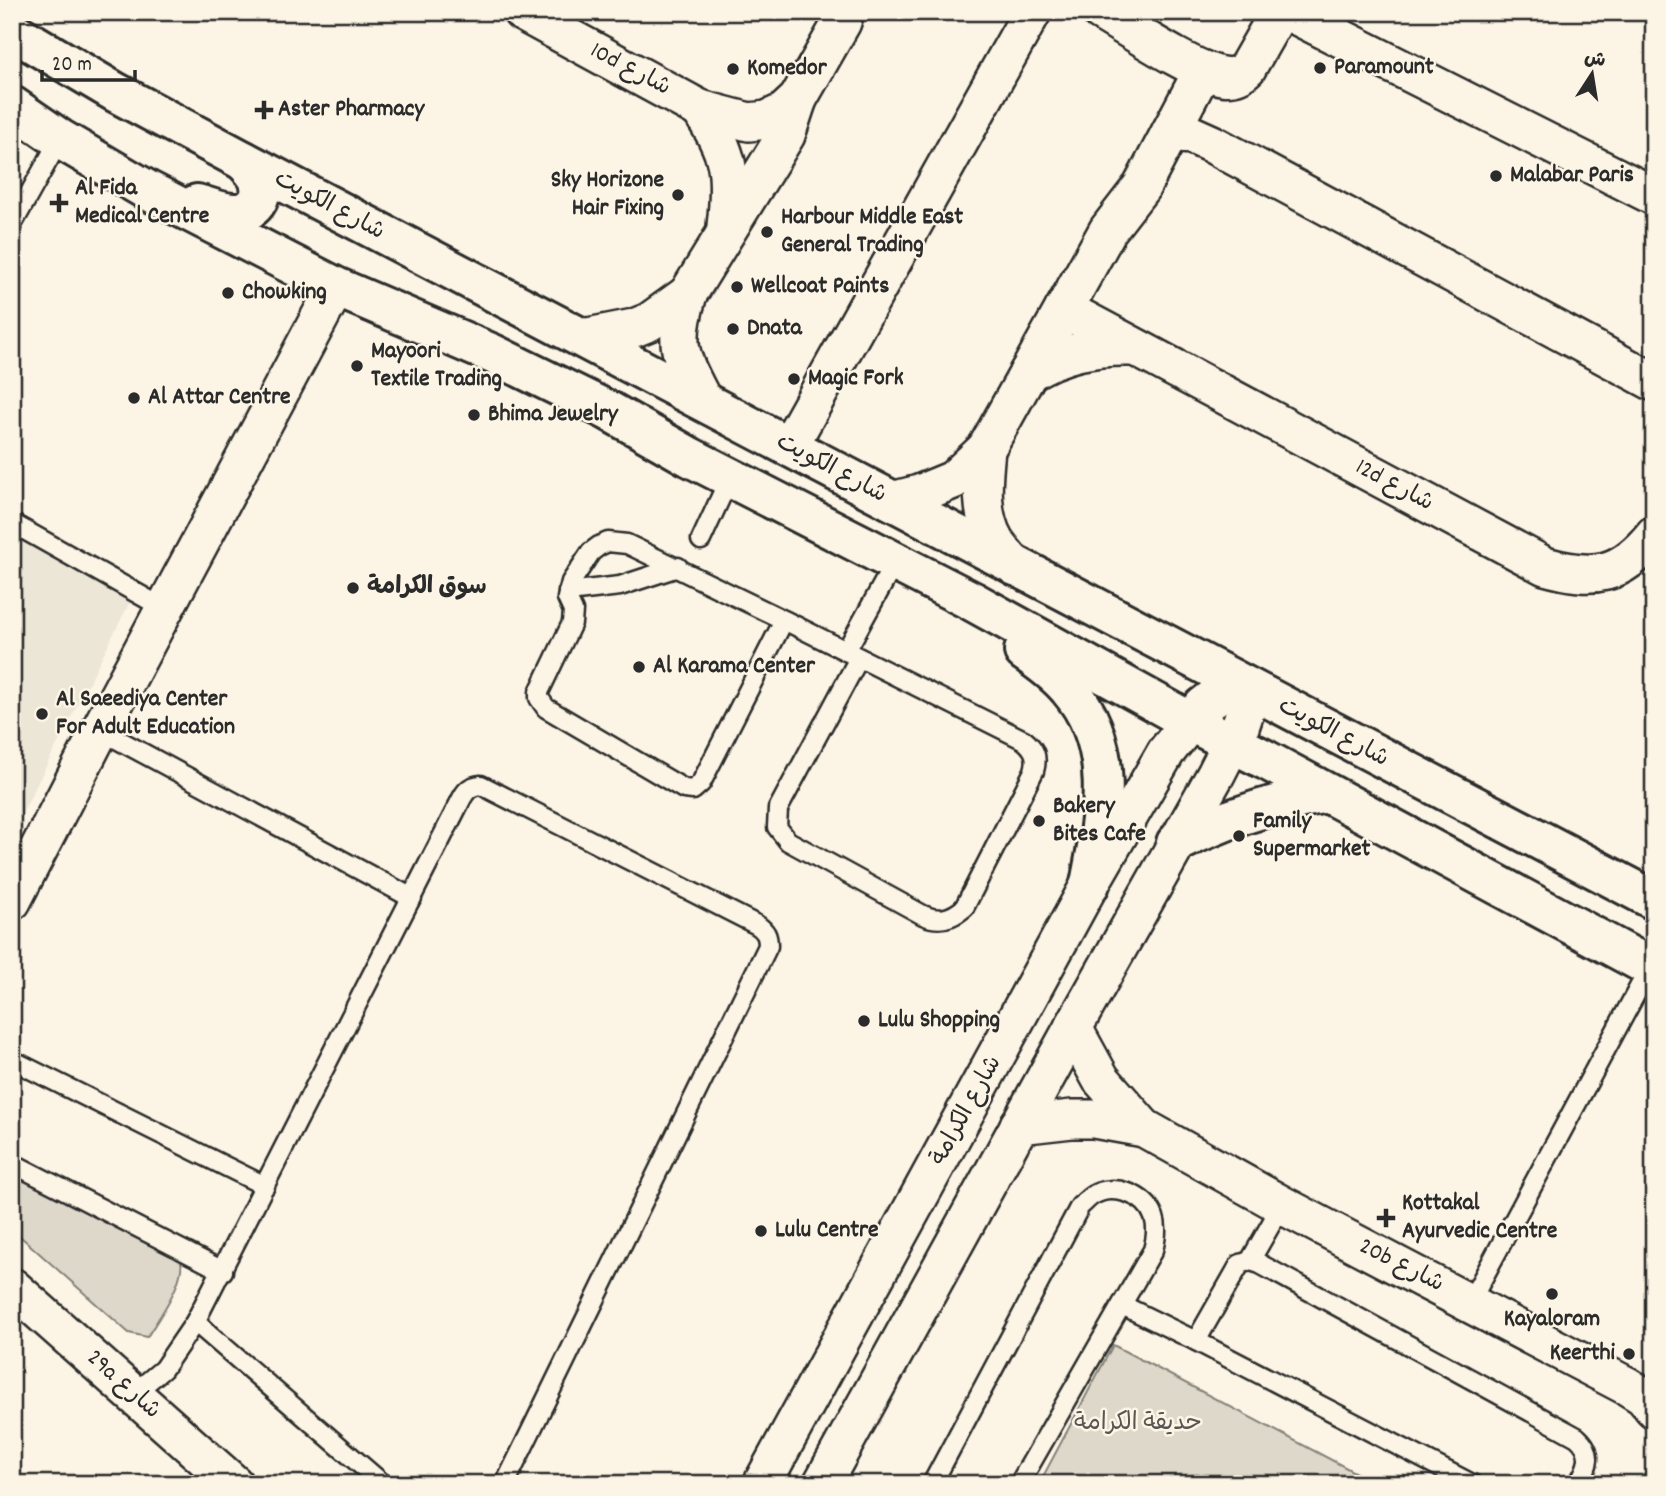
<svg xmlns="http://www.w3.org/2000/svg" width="1666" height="1496" font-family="Dekko,'Playpen Sans Arabic',sans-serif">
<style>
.built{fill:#ece6d7}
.green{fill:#ded8ca;stroke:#84827a;stroke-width:2}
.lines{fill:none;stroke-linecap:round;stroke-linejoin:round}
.service-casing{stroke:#2b2b2b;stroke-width:23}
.minor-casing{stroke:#2b2b2b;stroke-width:42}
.secondary-casing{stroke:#2b2b2b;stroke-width:44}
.service{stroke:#fcf5e5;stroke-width:18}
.minor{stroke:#fcf5e5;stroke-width:37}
.secondary{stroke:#fcf5e5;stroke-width:38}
.poi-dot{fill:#2b2b2b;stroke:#fcf5e5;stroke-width:2.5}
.labels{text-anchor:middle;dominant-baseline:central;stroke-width:5;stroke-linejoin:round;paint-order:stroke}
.poi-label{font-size:24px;font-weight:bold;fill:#2b2b2b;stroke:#fcf5e5;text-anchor:start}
.street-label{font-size:24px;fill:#2b2b2b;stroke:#fcf5e5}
.park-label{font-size:24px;fill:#585653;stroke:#fcf5e5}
</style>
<rect width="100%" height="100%" fill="#fcf5e5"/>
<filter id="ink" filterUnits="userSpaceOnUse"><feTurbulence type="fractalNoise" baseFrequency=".0143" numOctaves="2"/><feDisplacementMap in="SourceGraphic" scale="14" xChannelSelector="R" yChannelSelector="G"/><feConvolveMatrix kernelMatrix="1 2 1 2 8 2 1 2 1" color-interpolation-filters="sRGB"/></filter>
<g filter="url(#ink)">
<path class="built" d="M12,526L133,596L12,833Z"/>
<g class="green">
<path d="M12,1174L158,1234C164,1238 171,1243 176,1248C195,1270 159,1317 147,1337L129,1333L12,1229Z"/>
<path d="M1113,1345L1377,1484H1039Z"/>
</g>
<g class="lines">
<g class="service-casing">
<g id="service">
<path d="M12,225L60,139"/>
<path d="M12,523L165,609"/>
<path d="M701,540L730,477"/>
<path d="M568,592L620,586L678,567"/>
<path d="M784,620L627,544L608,542L599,546L591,552L571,582L567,598L573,611L572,623L539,692V698L546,708L684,789L693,790L701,783L784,620L1024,740C1035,749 1038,757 1034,771L964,908C951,919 939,922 923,915L788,841L777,827L778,809L859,658"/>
<path d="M846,651L895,562"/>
<path d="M100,730L412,898"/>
<path d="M12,1060L265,1186"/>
<path d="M12,1163L223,1271"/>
<path d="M1250,1261L1282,1205"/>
<path d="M1470,1302L1650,967"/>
<path d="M1122,1305L1196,1341"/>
<path d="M195,1322L383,1484"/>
<path d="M133,1394L163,1369L195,1322L462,798C467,789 471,786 481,785L757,925C766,931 768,936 768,946L505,1484"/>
<path d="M932,1484L1080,1206C1084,1203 1088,1198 1093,1195C1113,1183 1146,1194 1154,1217C1158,1228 1156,1239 1153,1250L1019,1484"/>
<path d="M1472,1484L1196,1341L1240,1264L1250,1261L1260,1264L1577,1437C1594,1452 1589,1466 1578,1484"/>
</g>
</g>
<g class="minor-casing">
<g id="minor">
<path d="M522,12L700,109L749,122L767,120L784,112L798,99L842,22L845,12"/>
<path d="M1101,12C1130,29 1192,71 1222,76C1233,78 1240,75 1247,68L1279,12"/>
<path d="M1289,12L1654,196"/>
<path d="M700,109C730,154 732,173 726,226"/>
<path d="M1170,133L1192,135L1212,144L1654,382"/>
<path d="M1064,309L1545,566C1595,580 1621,576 1654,535"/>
<path d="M583,338L634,328L649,322L688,294"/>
<path d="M1028,373C1061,352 1094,346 1133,347"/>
<path d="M702,399C679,354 673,345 688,294L786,135L798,99"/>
<path d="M789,446L1032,12"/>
<path d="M986,449C983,480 979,513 995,541C1001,550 1009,559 1016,567"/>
<path d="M892,501L919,494L953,480L986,449L1108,230L1142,186L1203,70"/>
<path d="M12,901L100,730L336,287"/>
<path d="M1073,1028L1101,1079L1144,1128"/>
<path d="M1019,1125L1072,1119H1094L1144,1128L1282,1205L1627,1386L1643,1396L1654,1409"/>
<path d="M12,1287L234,1484"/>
<path d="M762,1484L1090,884L1166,752L1203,706L1235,681"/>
<path d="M822,1484L1073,1028L1216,774L1240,727L1252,691"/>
</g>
</g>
<g class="secondary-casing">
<g id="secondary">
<path d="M12,31L115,92L244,161L1654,900"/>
<path d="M12,106L60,139L147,190L336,287L493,354L609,411L690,457L972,601L1189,721L1266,760L1654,969"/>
<path d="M197,204C209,207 222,213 235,213C253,214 266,196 258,179C255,172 249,167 244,161"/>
<path d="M1024,651C1040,662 1057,674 1069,689C1118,746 1103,818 1090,884"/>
<path d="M1176,843C1224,819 1273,803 1326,793"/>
</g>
</g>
<use href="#service" class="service"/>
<use href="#minor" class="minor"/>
<use href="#secondary" class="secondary"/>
</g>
</g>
<g class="poi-dot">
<circle cx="1320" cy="68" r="7"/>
<circle cx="733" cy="69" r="7"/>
<path d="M260.5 99.5h7v7h7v7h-7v7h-7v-7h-7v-7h7z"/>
<circle cx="1496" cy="176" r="7"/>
<circle cx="678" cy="195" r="7"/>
<path d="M55.5 192.5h7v7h7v7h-7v7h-7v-7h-7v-7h7z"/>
<circle cx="767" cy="232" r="7"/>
<circle cx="737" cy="287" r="7"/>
<circle cx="228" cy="293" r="7"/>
<circle cx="733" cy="329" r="7"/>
<circle cx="357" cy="366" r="7"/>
<circle cx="794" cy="379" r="7"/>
<circle cx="134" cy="398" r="7"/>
<circle cx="474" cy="415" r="7"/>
<circle cx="353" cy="588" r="7"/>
<circle cx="639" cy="667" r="7"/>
<circle cx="42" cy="714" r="7"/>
<circle cx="1039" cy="821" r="7"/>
<circle cx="1239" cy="836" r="7"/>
<circle cx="864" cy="1021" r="7"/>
<path d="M1382.5 1207.5h7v7h7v7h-7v7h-7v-7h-7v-7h7z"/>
<circle cx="761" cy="1231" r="7"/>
<circle cx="1552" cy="1294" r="7"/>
<circle cx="1629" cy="1354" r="7"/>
</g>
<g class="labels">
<g class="poi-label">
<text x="1334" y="68">Paramount</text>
<text x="747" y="69">Komedor</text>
<text x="278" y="110">Aster Pharmacy</text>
<text x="1510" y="176">Malabar Paris</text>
<text x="664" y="181" text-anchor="end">Sky Horizone<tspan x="664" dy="28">Hair Fixing</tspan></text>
<text x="75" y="189">Al Fida<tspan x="75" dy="28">Medical Centre</tspan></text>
<text x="781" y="218">Harbour Middle East<tspan x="781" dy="28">General Trading</tspan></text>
<text x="751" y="287">Wellcoat Paints</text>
<text x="242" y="293">Chowking</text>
<text x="747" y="329">Dnata</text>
<text x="371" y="352">Mayoori<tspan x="371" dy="28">Textile Trading</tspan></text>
<text x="808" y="379">Magic Fork</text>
<text x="148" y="398">Al Attar Centre</text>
<text x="488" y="415">Bhima Jewelry</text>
<text x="367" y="588">سوق الكرامة</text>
<text x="653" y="667">Al Karama Center</text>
<text x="56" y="700">Al Saeediya Center<tspan x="56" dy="28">For Adult Education</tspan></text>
<text x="1053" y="807">Bakery<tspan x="1053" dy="28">Bites Cafe</tspan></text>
<text x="1253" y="822">Family<tspan x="1253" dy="28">Supermarket</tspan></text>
<text x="878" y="1021">Lulu Shopping</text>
<text x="1402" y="1204">Kottakal<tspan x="1402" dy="28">Ayurvedic Centre</tspan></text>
<text x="775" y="1231">Lulu Centre</text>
<text x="1552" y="1320" text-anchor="middle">Kayaloram</text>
<text x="1615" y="1354" text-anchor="end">Keerthi</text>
</g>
<g class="street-label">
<text transform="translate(630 70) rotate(28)">10d شارع</text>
<text transform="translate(329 206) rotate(28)">شارع الكويت</text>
<text transform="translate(831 469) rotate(28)">شارع الكويت</text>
<text transform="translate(1394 486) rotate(28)">12d شارع</text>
<text transform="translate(1333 733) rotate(28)">شارع الكويت</text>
<text transform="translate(967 1111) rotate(-61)">شارع الكرامة</text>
<text transform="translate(1401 1266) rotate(27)">20b شارع</text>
<text transform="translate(123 1385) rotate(42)">29a شارع</text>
</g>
<g class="park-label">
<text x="1138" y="1424">حديقة الكرامة</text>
</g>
</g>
<rect width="1666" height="1496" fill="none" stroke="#fcf5e5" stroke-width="42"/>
<rect x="21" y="21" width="1624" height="1454" fill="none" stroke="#2b2b2b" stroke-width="2.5" filter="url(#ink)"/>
<g transform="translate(1592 74) rotate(12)" stroke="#fcf5e5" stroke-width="5" paint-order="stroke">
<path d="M0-5L12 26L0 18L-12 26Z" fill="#2b2b2b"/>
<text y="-10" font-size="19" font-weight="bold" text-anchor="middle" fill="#2b2b2b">ش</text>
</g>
<path d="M42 70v10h93v-10" fill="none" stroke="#2b2b2b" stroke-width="3.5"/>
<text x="52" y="70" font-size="21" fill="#2b2b2b" stroke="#fcf5e5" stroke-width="5" paint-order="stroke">20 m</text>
</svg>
